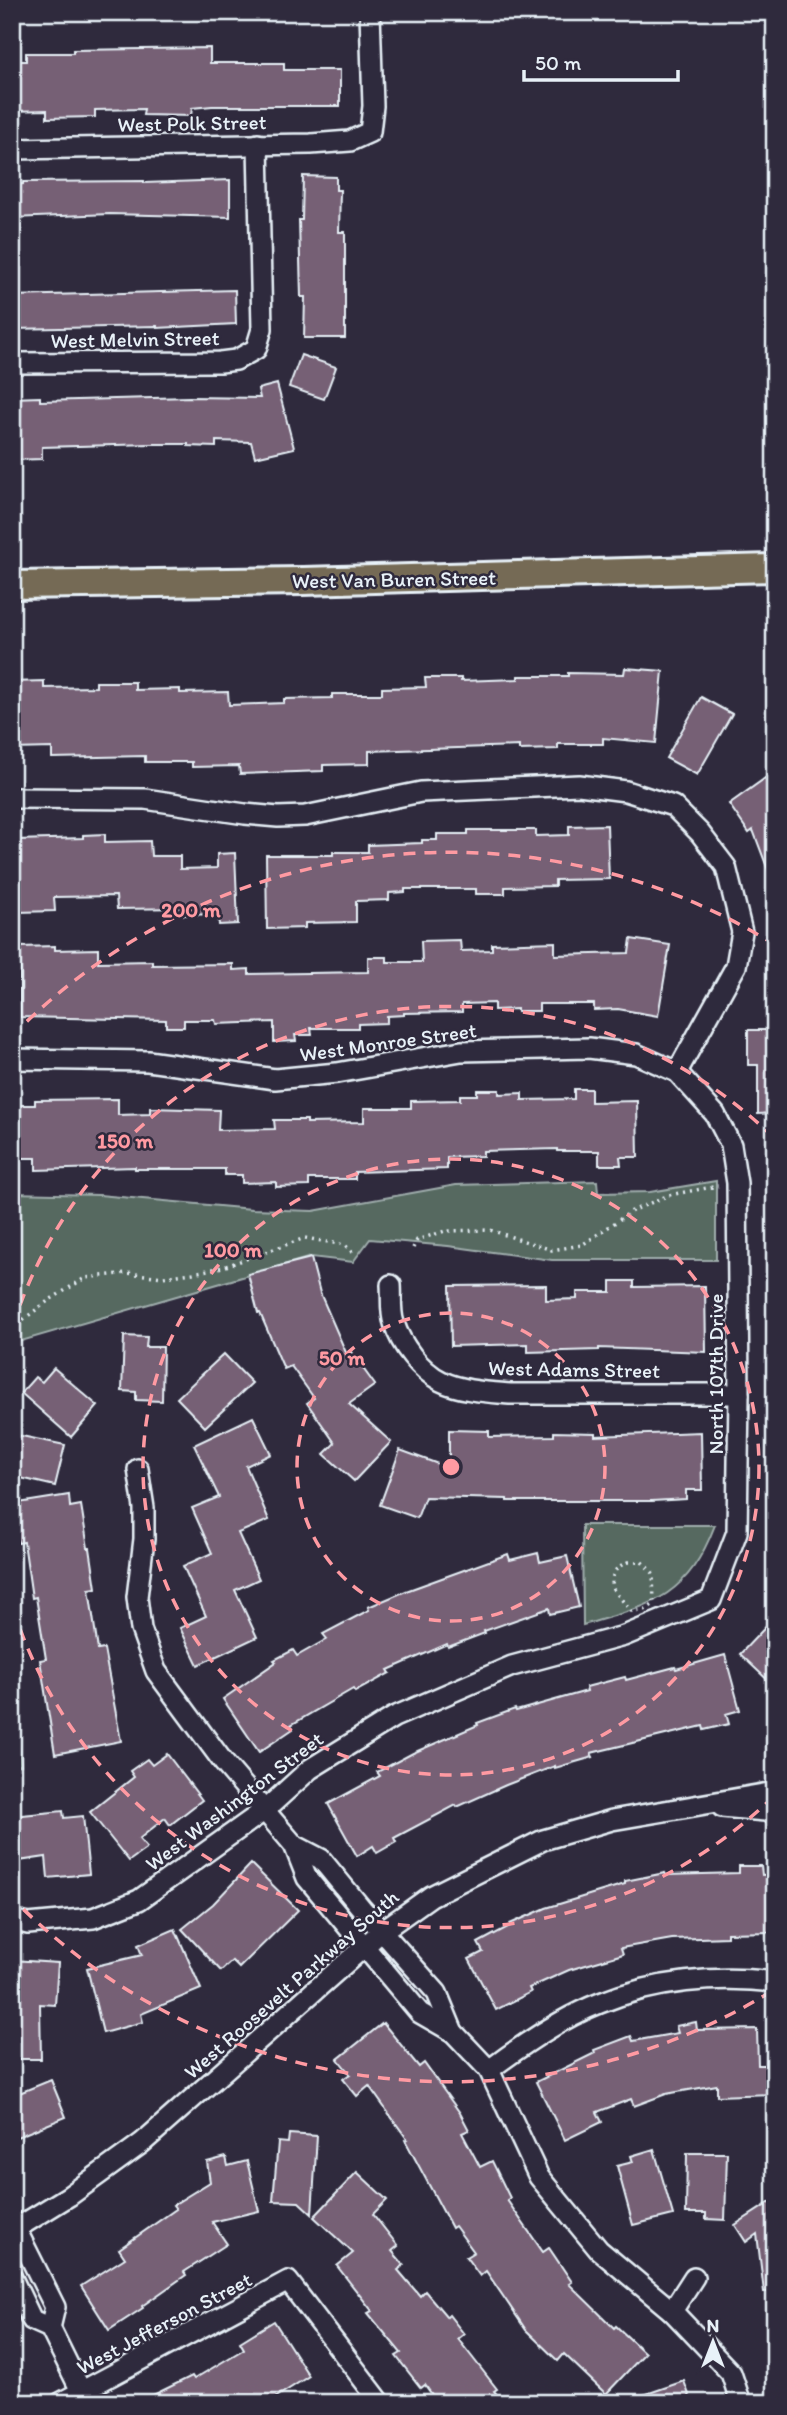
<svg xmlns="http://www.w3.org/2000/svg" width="787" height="2415" font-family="Itim,sans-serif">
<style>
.green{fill:#566961;stroke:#9fadac;stroke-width:2}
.building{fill:#766074;stroke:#e8f1f8;stroke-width:2}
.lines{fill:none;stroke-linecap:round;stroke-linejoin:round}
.minor-casing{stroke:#e8f1f8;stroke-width:24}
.major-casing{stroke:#e8f1f8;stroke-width:32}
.path{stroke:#e8f1f8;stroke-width:3.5;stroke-dasharray:2 5;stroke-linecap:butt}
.minor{stroke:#2f2a3d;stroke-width:19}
.major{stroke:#756a55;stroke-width:26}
.ring{fill:none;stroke:#ff9aa2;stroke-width:3.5;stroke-dasharray:12 9}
.labels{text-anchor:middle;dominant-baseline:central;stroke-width:5;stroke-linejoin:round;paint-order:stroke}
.street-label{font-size:21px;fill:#e8f1f8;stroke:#2f2a3d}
.centre{fill:#ff9aa2;stroke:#2f2a3d;stroke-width:3.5}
.ring-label{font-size:21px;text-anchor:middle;font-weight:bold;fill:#ff9aa2;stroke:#2f2a3d;stroke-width:5;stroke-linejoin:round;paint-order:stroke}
</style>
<rect width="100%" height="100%" fill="#2f2a3d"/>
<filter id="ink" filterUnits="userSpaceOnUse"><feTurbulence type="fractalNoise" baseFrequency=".0143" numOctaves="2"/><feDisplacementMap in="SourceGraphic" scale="14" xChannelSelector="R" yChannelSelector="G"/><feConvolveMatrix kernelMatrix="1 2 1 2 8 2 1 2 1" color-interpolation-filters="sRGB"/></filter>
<g filter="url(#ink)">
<g class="green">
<path d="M597,1181L598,1193L650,1192L716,1181V1260H552L448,1246L370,1239L353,1262L311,1257L14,1343L12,1346V1193L99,1195L252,1209L313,1211L456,1185Z"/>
<path d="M582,1525H715C687,1598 653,1605 583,1625Z"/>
<path d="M12,1678L21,1765L12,1766Z"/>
</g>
<g class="building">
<path d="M210,48V63H284V70H340V106H212L192,108L191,116L143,115L144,109L95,110V117L47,118V110L12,111V61H26V53H73V50Z"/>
<path d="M303,176L336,177V190H340L339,232H345V338H304L305,297H301L299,220H302Z"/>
<path d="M230,180V217L110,214L12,218V185L23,184V182L144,181V183Z"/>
<path d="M235,290L236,324L157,328V326L12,329V296Z"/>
<path d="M301,355L336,367L324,399L289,387Z"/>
<path d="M277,384L294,448L255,457L251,442L216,441V447L188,446V444H152L42,447V459L12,460V398L40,397V401L190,397L260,398L258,389Z"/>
<path d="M625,668L663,671L656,743L603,738V744H558V749L519,750V746L369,751V764L323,765V771L240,774L239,766L192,767V762H145V756L52,758V748L12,749V682L44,681V688L96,687V682H135V690L180,689V693L228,692L229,705L284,703V699L332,698V694H382V688L426,687L425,678H461V681L518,679V676H568V673L624,674Z"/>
<path d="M701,697L732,714L697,775L666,758Z"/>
<path d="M775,771V882L773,883L753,830L749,833L729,804Z"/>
<path d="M607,825L609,879L555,880V886L505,887V894H476V889H405V892L389,893V900L356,901V922L305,923V928L267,929L266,855H333V852H368V845L422,843V840H437V834H468V830H536V836L569,835V826Z"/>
<path d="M105,834V842L150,841L151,856H180V869L217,868V854L235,853L238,924L219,925L218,914L184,915V908L117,909L116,896L54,897L55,911L18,912L17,840L83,838V835Z"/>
<path d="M631,939L670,945L658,1016L618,1009L594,1010V1004H539V1011H517V1009L494,1010V1003L462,1004V1012L404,1013V1015L387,1016V1023L358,1024V1028H311L312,1035H295L296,1041L274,1042V1022L216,1024L215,1020H184V1027H166V1020L20,1017V947L55,946V950L98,949V962L152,961V965L233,964V970L249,969V974L368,972V957H387V962H422L421,941L460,940L461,951L492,950V944L555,942V955L629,953Z"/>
<path d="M748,1030H775V1113L758,1114V1065H748Z"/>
<path d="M574,1089H591V1102L637,1101L638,1157H620L621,1165H599V1151H557V1149L483,1151V1156L447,1157V1169L355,1172V1179H309V1186L276,1187V1182L242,1183V1175H225V1169H135V1167L36,1170V1158H12V1105H35V1100L118,1099V1115L150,1114V1108L219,1110L218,1130L275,1129L274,1120H307V1123L364,1122V1108H411V1101L460,1100V1095H477V1090H499V1094L522,1093V1100L574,1099Z"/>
<path d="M311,1258L320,1293L347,1355L351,1352L375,1385L349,1404L391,1442L354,1481L324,1454L335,1443L307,1403L314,1398L291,1366L284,1369L260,1313H258L248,1274Z"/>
<path d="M611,1281H634V1287L705,1286L706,1352L599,1348V1350L528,1352V1344L451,1346L450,1286L546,1285V1300L577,1299V1292H611Z"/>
<path d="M124,1336L147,1337L146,1347H163L162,1401L136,1400V1392L122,1391Z"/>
<path d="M224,1354L252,1383L205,1427L177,1398Z"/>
<path d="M54,1368L98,1406L71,1437L21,1393L35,1377L42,1382Z"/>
<path d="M253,1417L271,1454L246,1466L269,1520L238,1533L259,1579L235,1590L257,1637L198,1665L180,1628L206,1616L183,1566L212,1553L192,1508L219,1497L194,1445Z"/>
<path d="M449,1430L489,1431V1437L554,1436V1432L595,1433V1436L701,1432L702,1490H686V1499L652,1501H507V1499L425,1497L417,1518L380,1505L400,1450L449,1468Z"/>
<path d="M12,1434L65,1445L55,1486L12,1476Z"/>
<path d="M69,1495L70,1507L81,1505L88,1548H90L96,1588L89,1589L98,1650L104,1649L121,1741L55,1754L40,1660L46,1659L36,1597L32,1598L24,1542L18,1543L12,1504Z"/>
<path d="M538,1553L540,1562L567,1556L579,1607L550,1614L549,1608L484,1631L485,1633L448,1647L447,1644L388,1670L390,1673L355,1692L353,1689L291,1725L293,1729L259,1752L223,1699L276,1662L274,1660L293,1650L297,1656L327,1639L323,1634L369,1610L368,1607L406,1591L508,1554L510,1560Z"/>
<path d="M775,1617V1687L740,1654Z"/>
<path d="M725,1655L740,1710L726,1714L729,1724L704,1730L703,1726L591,1753L593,1757L555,1768V1766L506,1785L457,1807L456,1805L394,1838L396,1842L377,1853L373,1846L357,1856L328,1804L380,1776L377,1772L413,1753L478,1725L477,1723L515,1709L516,1711L587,1691L586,1687L625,1677L626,1680L675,1667L676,1669Z"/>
<path d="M167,1754L202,1800L170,1825L165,1818L139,1839L147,1848L129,1861L90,1812L134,1777L130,1771L147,1759L152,1765Z"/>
<path d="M63,1811L64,1818L83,1816L89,1874L48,1878L46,1857L12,1862V1816Z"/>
<path d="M251,1864L298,1910L239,1968L232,1961L221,1971L182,1929L213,1904Z"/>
<path d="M739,1866H761L762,1875L775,1874V1932L727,1933V1937L672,1939L621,1948L623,1954L569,1970L529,1988L531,1992L496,2010L469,1959L483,1952L478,1943L510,1926V1924L546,1908L625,1884V1881L665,1873L666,1875L739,1873Z"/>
<path d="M175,1929L201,1989L141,2014L143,2022L103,2033L87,1968L142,1955L138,1945Z"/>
<path d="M12,1960L58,1963L55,2005L40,2004L41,2059H12Z"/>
<path d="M696,2022L697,2030L757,2029L758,2065H775V2094L717,2096V2085L666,2094L634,2106L631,2099L597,2112L602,2122L565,2140L536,2082L595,2053L594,2050L631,2036L633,2041L678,2033L676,2026Z"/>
<path d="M383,2023L419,2067L424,2063L460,2113L469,2130L462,2133L480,2167L492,2161L510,2198L507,2200L543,2252L549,2248L572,2282L569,2284L614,2328L616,2326L645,2353L606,2394L564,2354L558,2361L526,2330L486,2271L480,2276L466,2257L474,2252L455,2226L452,2228L405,2140L407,2139L369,2086L357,2096L343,2079L350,2074L338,2059Z"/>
<path d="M51,2080L66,2117L12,2139V2096Z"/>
<path d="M289,2134L317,2136L312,2214L299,2202L273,2201L278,2142L288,2143Z"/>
<path d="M654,2149L673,2215L633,2225L617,2166L633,2162L631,2156Z"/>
<path d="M687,2153H727L725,2220L706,2219V2213H686Z"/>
<path d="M226,2157L228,2166L247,2161L259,2211L212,2222L227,2244L184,2272L186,2275L142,2306L143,2308L109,2330L81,2286L125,2258L119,2249L176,2209L173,2205L210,2182L207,2162Z"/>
<path d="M357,2172L387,2200L373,2214L398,2246L392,2251L404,2265L398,2270L420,2296L425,2291L447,2317L449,2315L464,2334L458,2339L497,2389L494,2391L504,2403H438L425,2385L421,2388L396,2356L401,2353L368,2313L372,2311L337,2266L353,2253L314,2217Z"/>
<path d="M775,2199V2292H764L757,2234L746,2242L735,2225Z"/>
<path d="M274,2321L309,2376L267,2403H137L192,2376L194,2379L244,2349L240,2342Z"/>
<path d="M684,2381L692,2403H629V2400Z"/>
</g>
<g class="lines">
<g class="minor-casing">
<g id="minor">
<path d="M12,149L311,144L350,141L370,132L373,106L370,12"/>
<path d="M12,363L220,362L236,360L256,349L262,329L258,144"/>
<path d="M12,798L145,799L245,814L278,817L305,816L421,792L579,785L626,791L673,806L700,833L726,867L742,932L736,966L677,1072"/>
<path d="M12,1059L148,1061L275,1079L337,1073L461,1051L589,1048L636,1054L677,1072L715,1114L731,1145L737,1183L739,1394L737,1532L711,1600L624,1636L512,1666L394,1717L310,1769L265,1810L139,1900L93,1918L28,1924L12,1920"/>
<path d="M391,1285C392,1297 390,1312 394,1323C401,1345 420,1370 441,1381C461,1391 488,1392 510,1394H739"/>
<path d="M138,1469L144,1508V1539L137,1597L141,1629L156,1671L224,1763L294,1845L307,1878L420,2013L453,2032L489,2070L539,2177L599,2250L672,2311L731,2373L741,2403"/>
<path d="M722,1807L775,1812"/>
<path d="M294,1845L321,1859L362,1909L437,1993L453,2032"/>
<path d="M489,2070C522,2045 561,2018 600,2003C654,1981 717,1975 775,1982"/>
<path d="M12,2221L55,2307L50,2328"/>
<path d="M12,2231L69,2196L142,2143L382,1931L431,1896L543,1840L612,1820L775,1792"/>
<path d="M12,2278L32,2320L50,2328L82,2393"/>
<path d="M672,2311L694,2277"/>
<path d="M60,2403L288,2281L381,2403"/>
</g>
</g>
<g class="major-casing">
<path id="major" d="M12,585L303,581L775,568"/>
</g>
<g class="path">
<path d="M413,1248L417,1240L445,1231L490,1230L552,1250L582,1245L632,1211L669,1195L718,1186"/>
<path d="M12,1328L48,1301L85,1278L127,1273L163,1277L193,1273L223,1267L305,1238L345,1245L356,1256"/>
<path d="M628,1562H642L653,1573L654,1604L645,1610L631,1611L613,1589C610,1575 615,1567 628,1562Z"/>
</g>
<use href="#minor" class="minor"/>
<use href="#major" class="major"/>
</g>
</g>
<g class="ring">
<circle cx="451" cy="1467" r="154"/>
<circle cx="451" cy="1467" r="308"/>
<path d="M774 1796A461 461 0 0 1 13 1609M13 1325A461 461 0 0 1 774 1138"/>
<path d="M772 1991A615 615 0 0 1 12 1898M12 1036A615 615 0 0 1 772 943"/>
</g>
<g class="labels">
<g class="street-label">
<text transform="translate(192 123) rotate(-1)">West Polk Street</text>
<text transform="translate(135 339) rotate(-1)">West Melvin Street</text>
<text transform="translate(394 579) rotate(-1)">West Van Buren Street</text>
<text transform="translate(388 1042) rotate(-8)">West Monroe Street</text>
<text transform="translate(574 1369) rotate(1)">West Adams Street</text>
<text transform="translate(715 1374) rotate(-90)">North 107th Drive</text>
<text transform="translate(234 1801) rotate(-37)">West Washington Street</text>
<text transform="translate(291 1984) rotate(-41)">West Roosevelt Parkway South</text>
<text transform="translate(164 2323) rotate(-28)">West Jefferson Street</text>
</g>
</g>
<circle cx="451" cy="1467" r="10" class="centre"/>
<g class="ring-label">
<text x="191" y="917">200 m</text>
<text x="125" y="1148">150 m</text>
<text x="233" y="1257">100 m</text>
<text x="342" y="1365">50 m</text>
</g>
<rect width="787" height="2415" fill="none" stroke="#2f2a3d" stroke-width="42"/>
<rect x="21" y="21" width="745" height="2373" fill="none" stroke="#e8f1f8" stroke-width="2.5" filter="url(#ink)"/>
<g transform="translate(713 2342)" stroke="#2f2a3d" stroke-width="5" paint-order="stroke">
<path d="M0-5L12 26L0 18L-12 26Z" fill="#e8f1f8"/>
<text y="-10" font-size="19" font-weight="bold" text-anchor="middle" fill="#e8f1f8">N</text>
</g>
<path d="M524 70v10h154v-10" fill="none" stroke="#e8f1f8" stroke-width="3.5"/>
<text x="535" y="70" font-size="21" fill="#e8f1f8" stroke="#2f2a3d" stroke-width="5" paint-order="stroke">50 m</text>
</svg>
